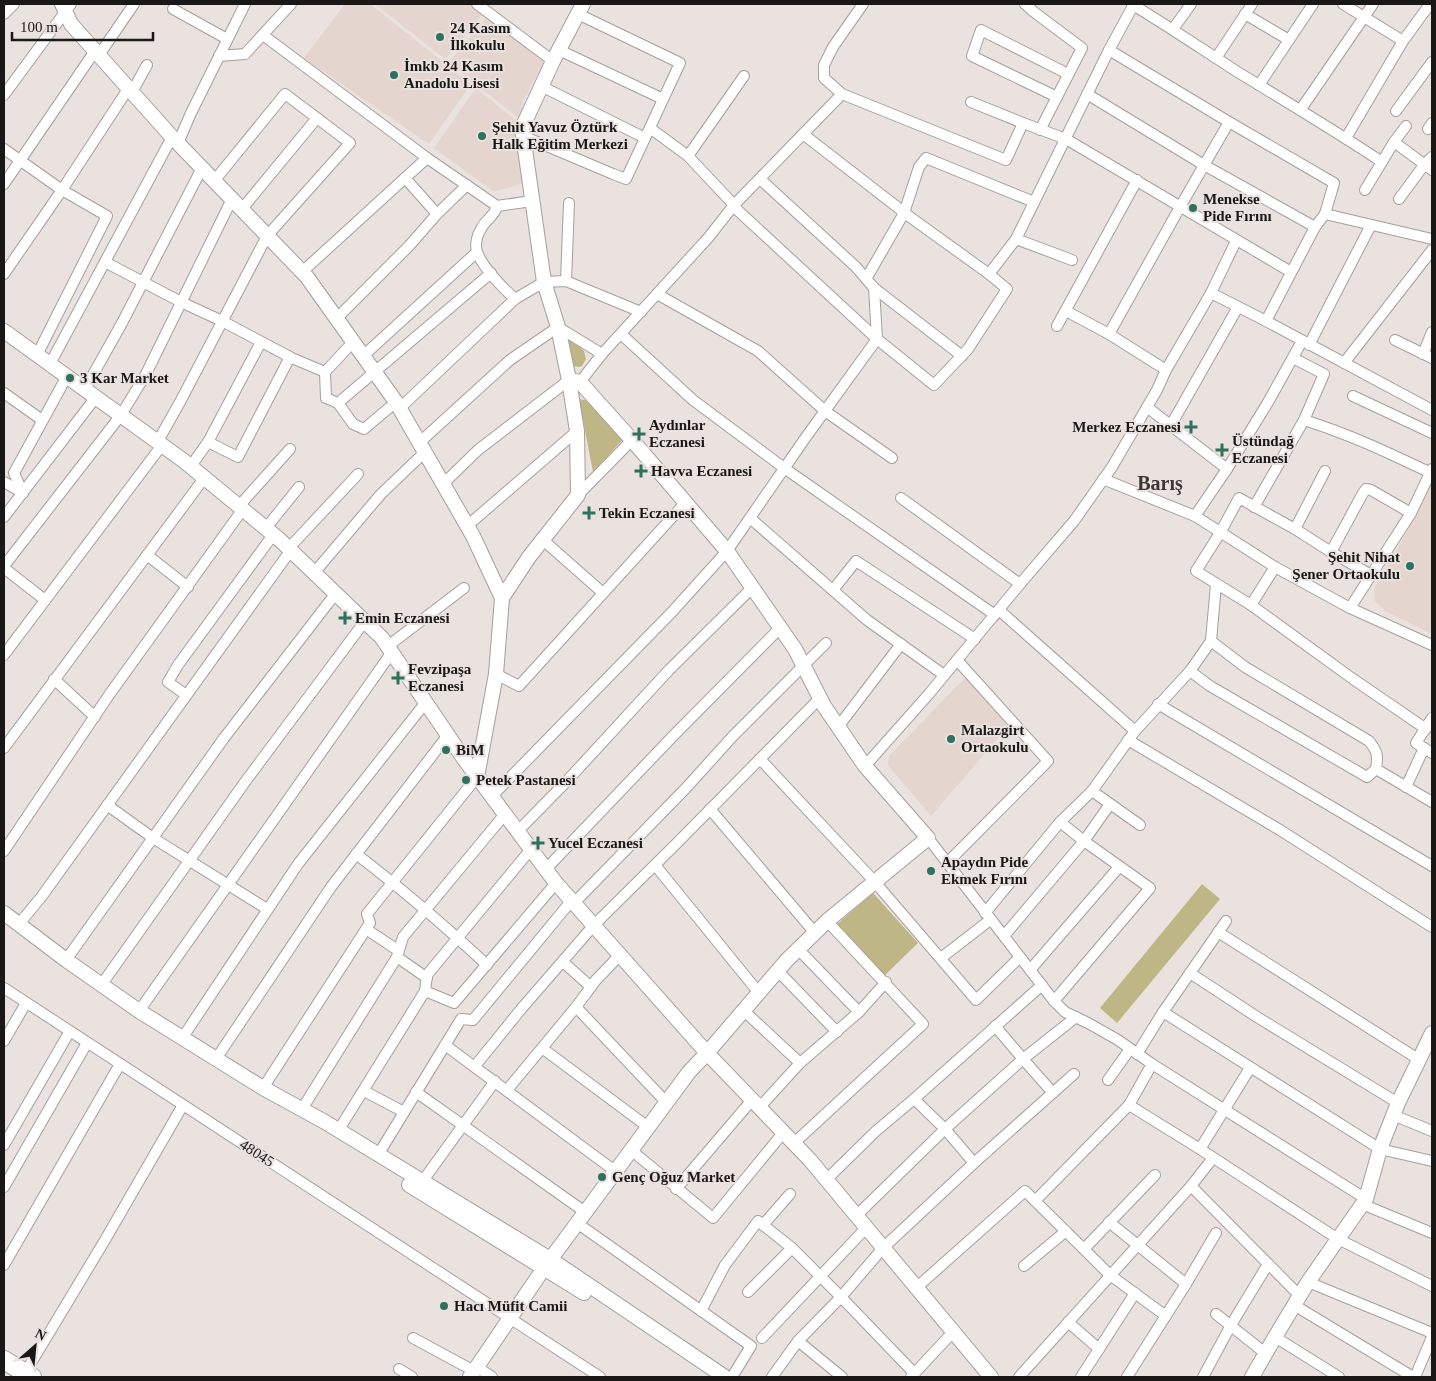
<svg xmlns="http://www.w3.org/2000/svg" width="1436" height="1381" font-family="Georgia,serif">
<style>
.built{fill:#e4d5ce}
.green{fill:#bfb686}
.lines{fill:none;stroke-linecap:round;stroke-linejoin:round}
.street-casing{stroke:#a59f9b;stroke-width:12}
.secondary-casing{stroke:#a59f9b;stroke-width:16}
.highway-casing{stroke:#a59f9b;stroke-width:20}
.street{stroke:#fff;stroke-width:10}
.secondary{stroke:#fff;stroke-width:14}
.highway{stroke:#fff;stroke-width:18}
.poi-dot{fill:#30705e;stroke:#e9e2df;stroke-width:2}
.labels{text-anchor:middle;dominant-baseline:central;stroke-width:4;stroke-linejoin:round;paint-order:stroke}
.poi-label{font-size:15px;font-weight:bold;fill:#1a1816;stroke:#e9e2df;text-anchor:start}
.street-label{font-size:15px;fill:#1a1816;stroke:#e9e2df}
.district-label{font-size:20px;font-weight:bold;fill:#3d3835;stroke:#e9e2df}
</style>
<rect width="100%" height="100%" fill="#e9e2df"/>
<g class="built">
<path d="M345,4H370L471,84L429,144L304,58Z"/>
<path d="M375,4H470L483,14L445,59Z"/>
<path d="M487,17L546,58L523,101L521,120L449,63Z"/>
<path d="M476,88L520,124L525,181L520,184L505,189L493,191L434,148Z"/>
<path d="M1432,483V634L1385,611L1375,601L1374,588L1407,532Z"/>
<path d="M969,674L1011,723L931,816L888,765L889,756Z"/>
</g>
<g class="green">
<path d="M567,336L584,351L586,359L582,366L579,367L571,366L569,362Z"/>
<path d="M579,399L590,401L624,438L593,472Z"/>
<path d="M1202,884L1220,899L1117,1023L1100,1008Z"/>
<path d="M873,893L918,943L883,977L836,925Z"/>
</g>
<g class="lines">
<g class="street-casing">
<g id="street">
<path d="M477,4L553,61"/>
<path d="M863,4L833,47L824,65V78L842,94L1006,160L1023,123"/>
<path d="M1025,4L1034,12L1082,48L1040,130"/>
<path d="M1343,4L1403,41"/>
<path d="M1133,5C1168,26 1202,49 1236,71C1285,101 1334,130 1382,162"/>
<path d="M173,9L227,39"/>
<path d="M4,14L14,4"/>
<path d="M1245,14L1289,40"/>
<path d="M1173,29L1191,4"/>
<path d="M263,35L427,158L497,206L532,201"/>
<path d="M559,50L663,99"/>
<path d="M1109,50L1229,122L1334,183L1325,214"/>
<path d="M99,55L134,4"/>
<path d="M219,56L245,54L291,4"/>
<path d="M1216,58L1252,4"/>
<path d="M1259,85L1313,4"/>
<path d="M541,86L645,138"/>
<path d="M132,92L147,65"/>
<path d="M1087,94L1204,165L1315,227"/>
<path d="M4,95L71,4"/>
<path d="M1057,97L972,56L981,30L1068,74"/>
<path d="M971,102L1023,123L1066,139L1291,272"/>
<path d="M1301,109L1373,4"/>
<path d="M1396,111L1432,62"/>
<path d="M650,128L688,156L734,205"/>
<path d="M1428,129L1432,123"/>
<path d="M803,134L910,217L989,274L1016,239L1109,50L1134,4"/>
<path d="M523,136L613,174L626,179L680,63L578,14"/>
<path d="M1346,138L1403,41L1430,4"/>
<path d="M1394,142L1432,170"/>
<path d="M178,143L191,113L245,4"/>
<path d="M4,149L62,190L107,216L37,355"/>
<path d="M688,156L744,76"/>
<path d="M4,184L95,51"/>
<path d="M1365,190L1394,142L1406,126"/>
<path d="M1399,199L1424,165L1432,157"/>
<path d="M497,206C495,216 485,220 481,229C477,235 475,244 477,252C483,268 502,287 515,299"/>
<path d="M733,206L877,339L934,385L968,349L1007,289L989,274"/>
<path d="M242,209L317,118"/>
<path d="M437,214L467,185"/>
<path d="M1016,239L1072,260"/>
<path d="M105,262L181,302L222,321L290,357L238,457L208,442"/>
<path d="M302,272L427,158"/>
<path d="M4,274L62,190L128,89"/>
<path d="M866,279L904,213L919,167L926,158L1034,202"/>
<path d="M566,281L569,203"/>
<path d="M874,288L962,356"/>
<path d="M1211,293L1266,321L1432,410"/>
<path d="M657,294L758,351L825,411L892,458"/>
<path d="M1066,311L1109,334L1166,370"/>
<path d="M337,318L409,246L437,214L405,178"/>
<path d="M1266,321L1315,227L1325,214L1432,239"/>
<path d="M1057,326L1137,180"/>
<path d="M621,334L693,400L784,468L995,615"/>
<path d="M1109,334L1180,207L1229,122"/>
<path d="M1395,340L1432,358"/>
<path d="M1309,345L1371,225"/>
<path d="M1423,354L1432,332"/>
<path d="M287,356L325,372L353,342"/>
<path d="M363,356L477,252"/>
<path d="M1344,363L1432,250"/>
<path d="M50,364L172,137"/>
<path d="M325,372L326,398L338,403L353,424L364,429L396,402"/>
<path d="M580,382L602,354L708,238L734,205L842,94"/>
<path d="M85,389L122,323L202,168"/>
<path d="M4,393L42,420"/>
<path d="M1353,396L1432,433"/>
<path d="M338,403L491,273"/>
<path d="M1147,407L1227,469"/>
<path d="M400,408L515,299L544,282L566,281L641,312"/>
<path d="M1304,420C1349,434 1389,453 1431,473"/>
<path d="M1171,425L1238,307"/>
<path d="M158,441L180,402L267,236L350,143L285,94L214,181"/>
<path d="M420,442L510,360L558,327L602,354"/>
<path d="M191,466L208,442L261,342"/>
<path d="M1103,479L1195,516L1275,567L1350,608L1432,645"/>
<path d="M4,482L23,493"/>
<path d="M443,484L478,450L569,380"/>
<path d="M23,493L14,473L67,376"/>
<path d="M578,495L632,440"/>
<path d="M901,498L1020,584"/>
<path d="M239,506L290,449"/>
<path d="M1254,507L1304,420L1324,374L1293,358"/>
<path d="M1195,516L1227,469L1267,404L1302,341"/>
<path d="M4,517L96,397"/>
<path d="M750,518L867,620L944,675"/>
<path d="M467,526L577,431"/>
<path d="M266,528L299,487"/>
<path d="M1295,529L1325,471"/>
<path d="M543,540L603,593"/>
<path d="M289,548L358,474"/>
<path d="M1331,552L1363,493L1366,489L1371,490L1411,513"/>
<path d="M147,555L188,587"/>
<path d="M4,566L121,415L146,374L232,199"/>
<path d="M4,568L45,600"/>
<path d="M314,573L381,494L425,452"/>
<path d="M1371,575L1331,552L1295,529L1239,498L1220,533L1196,571L1251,605L1353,679L1426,729"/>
<path d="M833,590L856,561L975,639"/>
<path d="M1251,605L1275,567"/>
<path d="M1350,608L1411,513L1432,469"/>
<path d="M999,610L1135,731"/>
<path d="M1211,641L1245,667L1369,741C1378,752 1378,756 1376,769L1432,802"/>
<path d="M388,646L464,588"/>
<path d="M4,655L162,445"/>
<path d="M1190,671L1210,686L1367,777L1376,769"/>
<path d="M496,674L519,686L686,502"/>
<path d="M54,679L95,717"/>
<path d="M186,695L168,682L178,665L273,535"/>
<path d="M1158,704L1432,866"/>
<path d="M1432,718L1416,743L1432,753"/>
<path d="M838,727L901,644"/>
<path d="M1128,740L1280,830L1432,927"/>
<path d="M4,748L205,477"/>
<path d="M760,759L874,881L976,1000L1020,957"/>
<path d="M865,766L928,695L1020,584L1074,521L1112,467L1157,390L1166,370L1211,293L1236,241"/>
<path d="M1406,787L1424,748"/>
<path d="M1092,791L1140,825"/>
<path d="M492,796L671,613L727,551L806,437L877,339L874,288L856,267L760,179"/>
<path d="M107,805L153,838L267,909"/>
<path d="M710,809L815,933"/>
<path d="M518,831L565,783L669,670L753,587"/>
<path d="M928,838L1054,1001L1065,1012L1088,1023L1118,1040L1152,1064L1366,1199"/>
<path d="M4,851L109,695L243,509"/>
<path d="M356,854C402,889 445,926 487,965"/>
<path d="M947,863L1048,761L957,660"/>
<path d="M655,865L759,993"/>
<path d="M546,869L674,735L780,628"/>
<path d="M574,903L686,788L733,736L826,643"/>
<path d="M985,913L1060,822L1092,791L1135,731L1190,671L1211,641L1216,584"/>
<path d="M19,924L42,896L291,550"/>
<path d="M366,929L399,951"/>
<path d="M1218,932L1418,1059"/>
<path d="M1004,936L1084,841L1110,804"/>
<path d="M798,949L859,1012"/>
<path d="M397,957L427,978"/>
<path d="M941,958L990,920"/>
<path d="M66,960L224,738L336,593"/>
<path d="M563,962L591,987"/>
<path d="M777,970L837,1032"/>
<path d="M1030,970L1119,867"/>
<path d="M1190,973L1257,1017L1398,1103"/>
<path d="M102,984L245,782L365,621"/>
<path d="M4,988L600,1377"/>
<path d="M425,991L454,1003L556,883"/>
<path d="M1054,1001L1150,888L1084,841L1060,822"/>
<path d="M576,1007L666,1102"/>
<path d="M743,1010L800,1063"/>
<path d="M139,1011L392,652"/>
<path d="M1163,1012L1380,1149L1432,1161"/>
<path d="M995,1026L1023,1059L1053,1093"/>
<path d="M183,1037L298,864L426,702"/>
<path d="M4,1041L26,1003"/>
<path d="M445,1045L615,1171"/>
<path d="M542,1048L648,1127"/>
<path d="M1137,1054L1163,1012L1226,921"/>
<path d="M216,1059L331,887L448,735"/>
<path d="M475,1066L522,1008L594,925L676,844L820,698"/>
<path d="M1108,1080L1130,1049"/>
<path d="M263,1088L370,923L367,914L477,777"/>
<path d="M507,1090L576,1007L596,980L620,955"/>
<path d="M364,1091L404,1112"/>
<path d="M416,1092L585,1212"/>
<path d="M914,1099L945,1129L974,1163"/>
<path d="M1129,1105L1200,1149L1338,1239L1432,1286"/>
<path d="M759,1108L800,1063L859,1012L886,982"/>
<path d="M302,1109L397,957L403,937L505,814"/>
<path d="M1393,1115L1432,1131"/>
<path d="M338,1131L425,991L427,975L531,849"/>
<path d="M793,1144L923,1024L827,921"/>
<path d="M4,1145L70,1031"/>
<path d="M1200,1149L1250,1068"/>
<path d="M631,1150L713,1218L783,1133"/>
<path d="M378,1155L461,1019L473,1020L572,900"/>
<path d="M826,1180L876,1131L914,1099L1042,985"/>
<path d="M422,1182L495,1081"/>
<path d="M1191,1186L1300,1296"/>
<path d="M4,1187L87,1043"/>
<path d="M676,1189L752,1100"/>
<path d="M1035,1201L1129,1105L1152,1064"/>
<path d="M1362,1204L1432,1233"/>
<path d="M856,1216L945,1129L1023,1059L1076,1017"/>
<path d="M1109,1222L1186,1284"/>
<path d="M577,1223L751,1346L732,1377"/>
<path d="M763,1225L790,1194"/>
<path d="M1084,1249L1155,1175"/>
<path d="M4,1265L120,1064"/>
<path d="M1024,1266L1066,1231"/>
<path d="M1308,1282L1432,1333"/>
<path d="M916,1288L1025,1191L1110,1275L1166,1316"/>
<path d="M748,1292L792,1248"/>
<path d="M1294,1305L1413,1377"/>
<path d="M701,1311L725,1265L758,1221L792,1248L841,1297L914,1373"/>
<path d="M1216,1314L1265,1353"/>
<path d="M1068,1322L1099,1349"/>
<path d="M1275,1337L1339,1377"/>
<path d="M413,1338L474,1371"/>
<path d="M762,1338L866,1228"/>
<path d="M798,1341L842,1377"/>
<path d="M477,1367L492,1377"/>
<path d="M399,1369L412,1377"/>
<path d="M25,1373L105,1240L183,1105"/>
<path d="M772,1377L798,1341L841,1297L883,1248L974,1163L1074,1074"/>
<path d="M911,1377L953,1332"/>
<path d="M1019,1377L1191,1186L1213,1158"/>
<path d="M1081,1377L1135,1293"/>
<path d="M1127,1377L1186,1284L1216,1233"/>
<path d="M1203,1377L1231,1325L1268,1264"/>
<path d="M1415,1377L1432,1337"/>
</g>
</g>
<g class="secondary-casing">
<g id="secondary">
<path d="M62,4L71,24L172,137L307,277L396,402L473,536L502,598L496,674L477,777"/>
<path d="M4,331L184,461L280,540L382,638L464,759L556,883L707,1053L810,1160L991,1377"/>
<path d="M502,598L529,557L578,495L577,431L569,380L558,327L544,282L522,128L553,61L583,4"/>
<path d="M4,913L66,960L139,1011L263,1088L325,1122L550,1259L725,1377"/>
<path d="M409,1185L584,1293"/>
<path d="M470,1377L544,1268L689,1072L707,1053L787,960L827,921L928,838L865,766L824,706L795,649L727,551L632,440L580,382L569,380"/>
<path d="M1252,1377L1275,1337L1308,1282L1366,1199L1380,1149L1398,1103L1432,1033"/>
</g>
</g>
<g class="highway-casing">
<path id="highway" d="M4,1360L32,1377"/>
</g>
<use href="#street" class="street"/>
<use href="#secondary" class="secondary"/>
<use href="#highway" class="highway"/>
</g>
<g class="poi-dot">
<circle cx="440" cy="37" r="5"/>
<circle cx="394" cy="75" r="5"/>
<circle cx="482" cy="136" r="5"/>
<circle cx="1193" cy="208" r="5"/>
<circle cx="70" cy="378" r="5"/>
<path d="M1188.5 419.5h5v5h5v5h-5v5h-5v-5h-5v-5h5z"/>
<path d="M636.5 426.5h5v5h5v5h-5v5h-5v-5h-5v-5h5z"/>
<path d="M1219.5 442.5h5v5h5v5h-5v5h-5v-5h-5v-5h5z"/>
<path d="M638.5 463.5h5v5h5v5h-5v5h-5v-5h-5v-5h5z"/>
<path d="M586.5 505.5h5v5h5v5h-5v5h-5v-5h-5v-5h5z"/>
<circle cx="1410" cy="566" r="5"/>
<path d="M342.5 610.5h5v5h5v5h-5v5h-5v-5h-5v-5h5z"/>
<path d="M395.5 670.5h5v5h5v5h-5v5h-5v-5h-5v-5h5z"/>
<circle cx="951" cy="739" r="5"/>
<circle cx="446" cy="750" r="5"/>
<circle cx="466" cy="780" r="5"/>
<path d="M535.5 835.5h5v5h5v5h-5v5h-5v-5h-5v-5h5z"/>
<circle cx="931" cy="871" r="5"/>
<circle cx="602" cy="1177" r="5"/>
<circle cx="444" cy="1306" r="5"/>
</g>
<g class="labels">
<g class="poi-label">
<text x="450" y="28">24 Kasım<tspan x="450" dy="17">İlkokulu</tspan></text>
<text x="404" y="66">İmkb 24 Kasım<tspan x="404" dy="17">Anadolu Lisesi</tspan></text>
<text x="492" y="127">Şehit Yavuz Öztürk<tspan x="492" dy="17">Halk Eğitim Merkezi</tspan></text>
<text x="1203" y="199">Menekse<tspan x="1203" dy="17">Pide Fırını</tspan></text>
<text x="80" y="378">3 Kar Market</text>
<text x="649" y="425">Aydınlar<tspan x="649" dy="17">Eczanesi</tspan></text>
<text x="1181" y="427" text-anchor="end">Merkez Eczanesi</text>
<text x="1232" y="441">Üstündağ<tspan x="1232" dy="17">Eczanesi</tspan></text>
<text x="651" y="471">Havva Eczanesi</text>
<text x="599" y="513">Tekin Eczanesi</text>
<text x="1400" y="557" text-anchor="end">Şehit Nihat<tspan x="1400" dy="17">Şener Ortaokulu</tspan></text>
<text x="355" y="618">Emin Eczanesi</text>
<text x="408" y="669">Fevzipaşa<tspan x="408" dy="17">Eczanesi</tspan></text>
<text x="961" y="730">Malazgirt<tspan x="961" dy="17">Ortaokulu</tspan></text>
<text x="456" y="750">BiM</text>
<text x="476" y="780">Petek Pastanesi</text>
<text x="548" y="843">Yucel Eczanesi</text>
<text x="941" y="862">Apaydın Pide<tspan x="941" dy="17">Ekmek Fırını</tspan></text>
<text x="612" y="1177">Genç Oğuz Market</text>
<text x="454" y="1306">Hacı Müfit Camii</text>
</g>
<g class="street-label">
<text transform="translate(257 1153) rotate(33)">48045</text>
</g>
<g class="district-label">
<text x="1160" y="483">Barış</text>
</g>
</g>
<rect width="1436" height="1381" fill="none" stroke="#1a1816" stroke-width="10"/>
<g transform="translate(35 1346) rotate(27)" stroke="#e9e2df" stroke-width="4" paint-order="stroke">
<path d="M0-4L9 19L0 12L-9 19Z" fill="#1a1816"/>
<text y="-8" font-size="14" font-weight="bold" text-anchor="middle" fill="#1a1816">N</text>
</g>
<path d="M12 32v8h141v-8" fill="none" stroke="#1a1816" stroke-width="2.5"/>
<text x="20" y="32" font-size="15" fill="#1a1816" stroke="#e9e2df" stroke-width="4" paint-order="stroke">100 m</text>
</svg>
